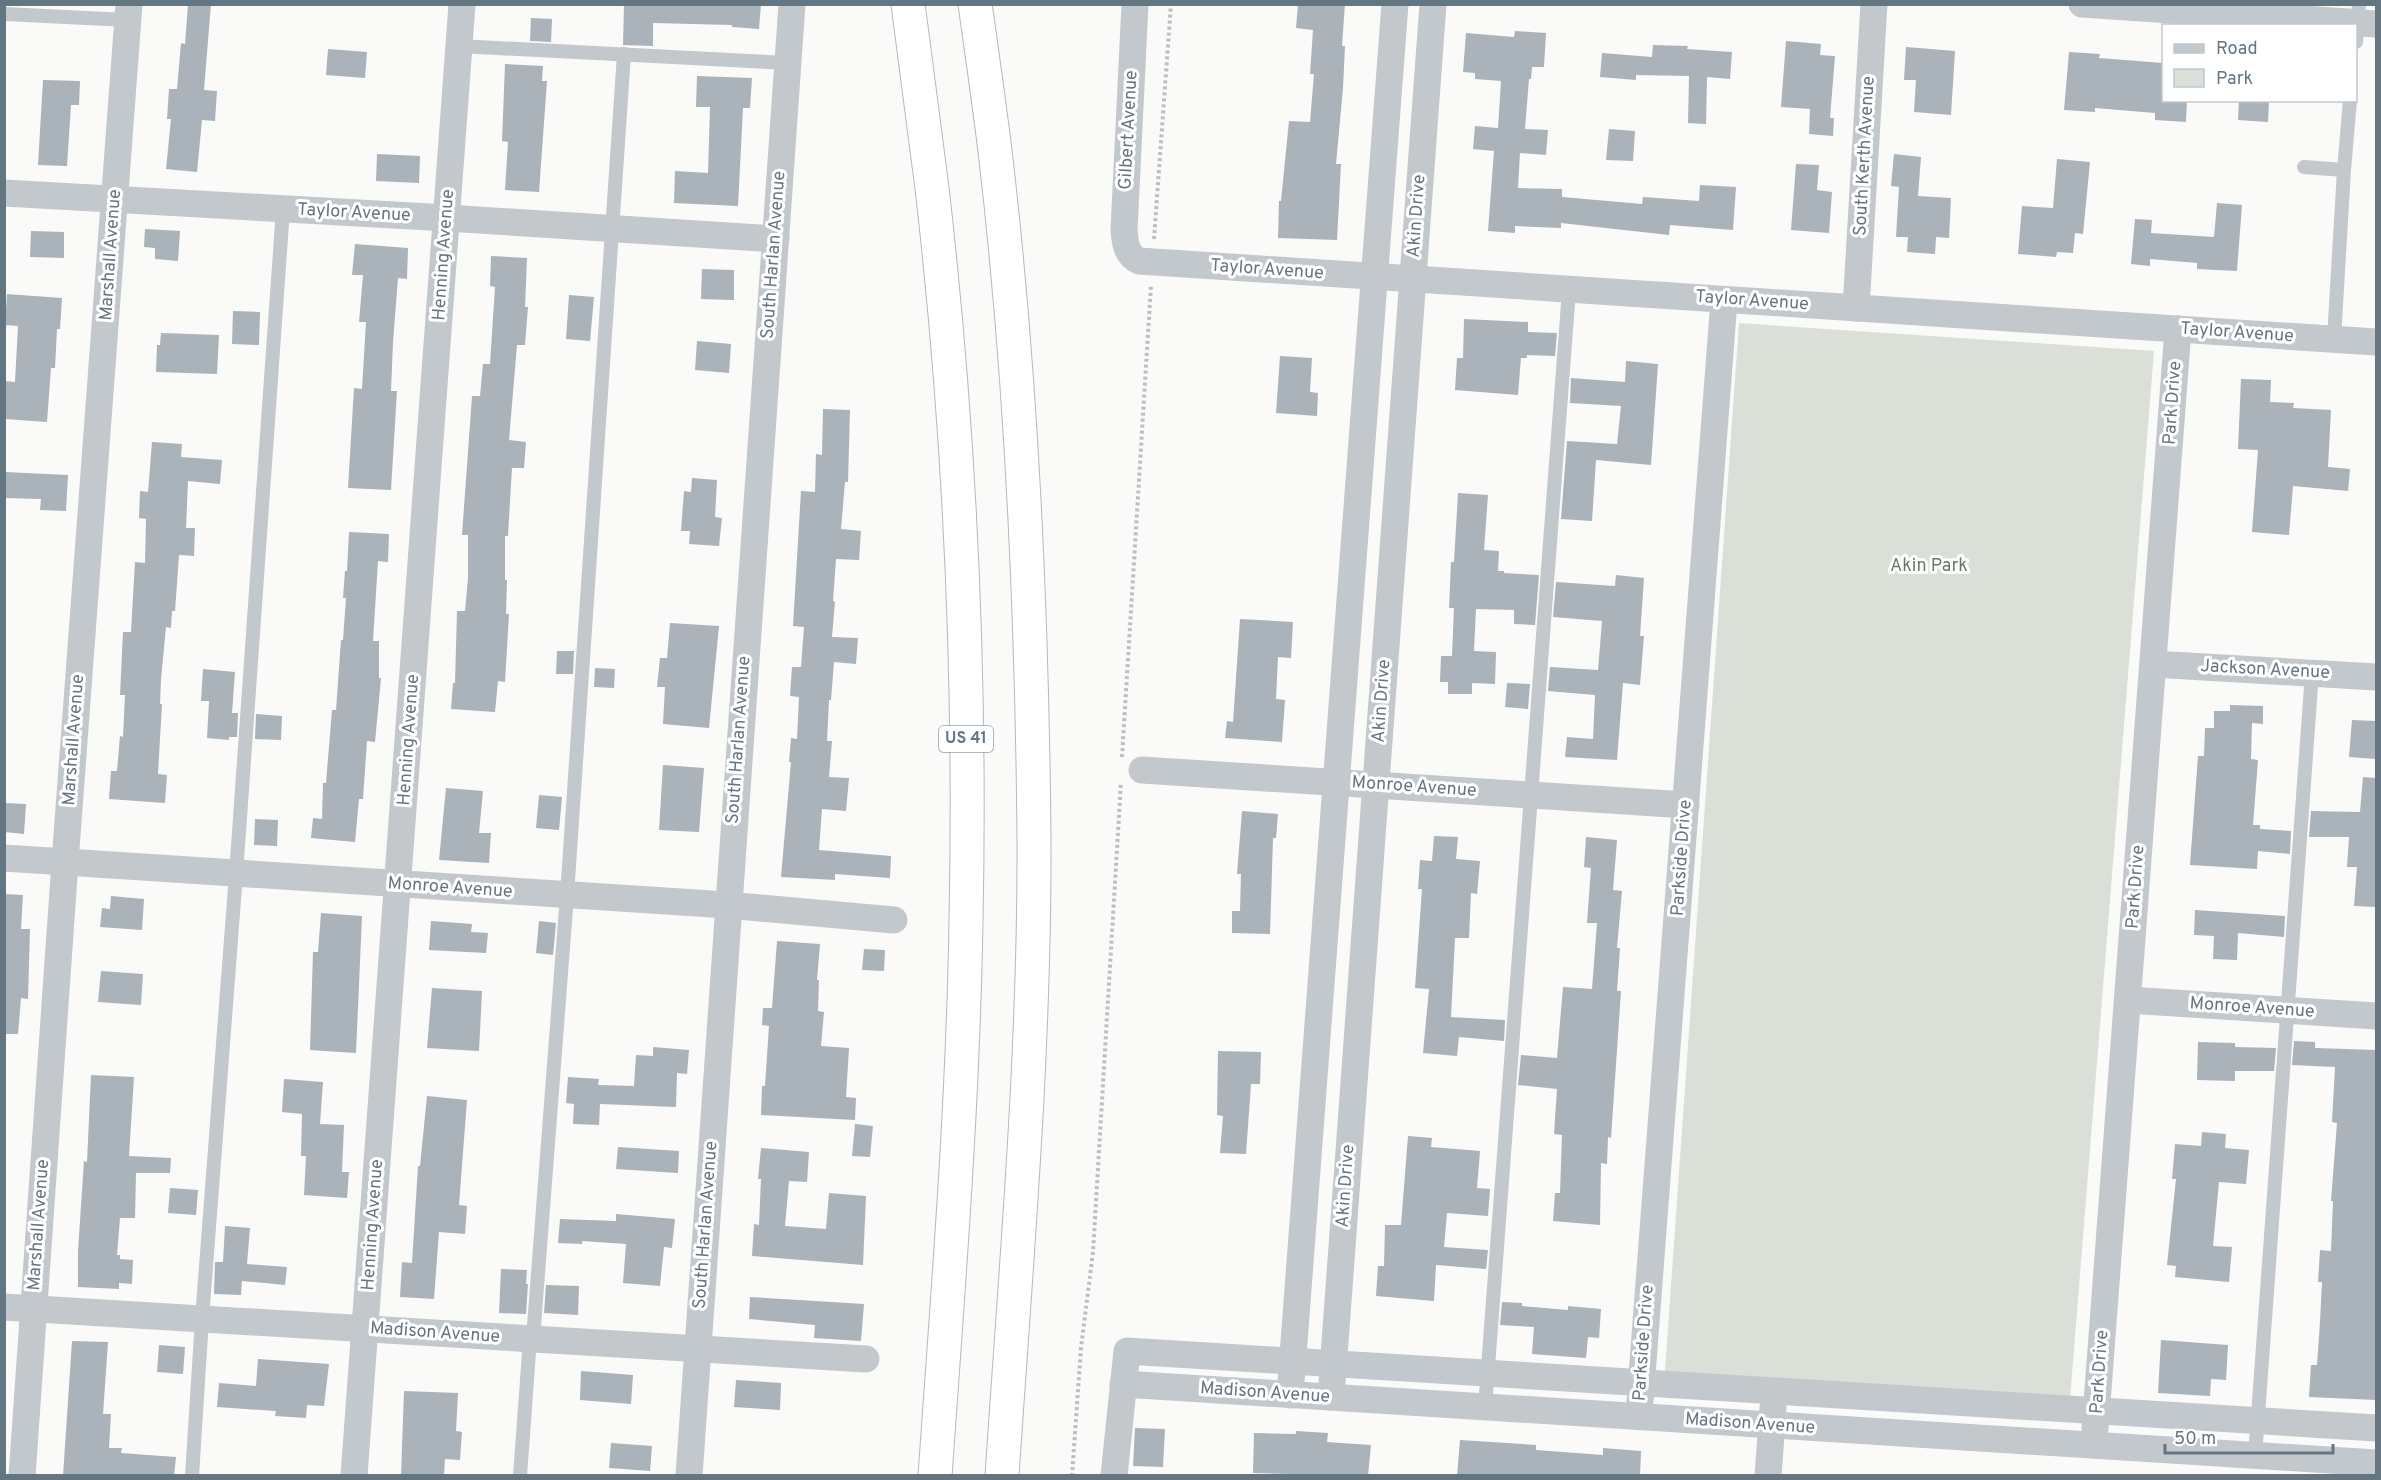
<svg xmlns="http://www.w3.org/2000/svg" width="2381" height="1480" font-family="Overpass,sans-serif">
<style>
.green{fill:#dadfd7}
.building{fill:#aab3b9}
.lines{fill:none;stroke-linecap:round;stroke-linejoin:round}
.highway-casing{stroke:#b4b9bd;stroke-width:35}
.path{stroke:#bbbfc2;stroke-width:4;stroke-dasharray:3 3;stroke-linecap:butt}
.lane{stroke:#c3c8cc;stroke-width:14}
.street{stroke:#c3c8cc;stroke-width:27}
.highway{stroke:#fff;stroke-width:33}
.labels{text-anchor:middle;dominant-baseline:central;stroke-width:6;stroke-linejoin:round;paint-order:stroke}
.shield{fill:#fff;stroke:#939fa8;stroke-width:1.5}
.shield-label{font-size:16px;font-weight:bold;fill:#657683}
.street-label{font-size:18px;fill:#657683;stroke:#fff}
.park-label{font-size:18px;fill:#687a64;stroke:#fff}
</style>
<rect width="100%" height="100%" fill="#fafaf8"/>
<path class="green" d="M1739,323L2154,351L2070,1399L1665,1371Z"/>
<g class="building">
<path d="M188,4H211L204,90L217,91L215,121L202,120L197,172L166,169L171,119H167L169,89H177L181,43L185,44Z"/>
<path d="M624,4H761L759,29L732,27V25L653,23V46L623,45Z"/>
<path d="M1298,4H1345L1342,46H1345L1343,88L1336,164H1341L1337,240L1278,238L1279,201H1281L1289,121L1310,122L1314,74H1310L1313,30L1296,28Z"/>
<path d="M531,18L552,19L551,42L530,41Z"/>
<path d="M1515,31L1546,33L1544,67H1532L1531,79H1529L1525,129L1548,130L1546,155L1520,153L1518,188L1562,189V197L1642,204L1643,197L1699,201L1700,185L1736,187L1733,230L1670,225L1669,235L1561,223V228L1515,226V233L1488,231L1494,151L1473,149L1475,126L1498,128L1501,81L1475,79V73L1463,72L1466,33L1514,37Z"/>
<path d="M1786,41L1821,44L1820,55L1835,56L1830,118H1834L1833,136L1809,134L1810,109L1781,107Z"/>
<path d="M1653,45L1688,46L1687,49L1732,52L1730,79L1707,77L1706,124L1688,123L1689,76L1636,75V80L1600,77L1602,53L1652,57Z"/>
<path d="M1906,47L1955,51L1951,115L1914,112L1916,80H1904Z"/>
<path d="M328,49L367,52L365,78L326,75Z"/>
<path d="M2069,52L2100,54L2099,58L2163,63V100H2187L2186,122L2155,120V113L2095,108V112L2064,110Z"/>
<path d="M505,64L543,66L542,81H547L539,192L505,190L508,142L502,141Z"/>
<path d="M697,76L752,78L750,108H743L738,206L674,203L675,171L708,173L710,107H696Z"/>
<path d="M43,80L80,81L79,105H71L67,166L38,165Z"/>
<path d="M2239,100H2269L2268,122L2238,120Z"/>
<path d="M1609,129L1635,131L1633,161L1606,160Z"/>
<path d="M377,154L420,156L419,183L376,181Z"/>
<path d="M1894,154L1921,157L1918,196L1951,198L1949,238L1936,237L1935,254L1907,252L1908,237H1896L1899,187L1891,186Z"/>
<path d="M2057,159L2090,162L2083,234L2075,233L2073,253L2057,252L2056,257L2018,254L2022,206L2053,208Z"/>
<path d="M1796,164L1819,165L1817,190L1832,192L1829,233L1791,230Z"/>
<path d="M2217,203L2242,205L2237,271L2197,269V263L2150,259V266L2131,264L2135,219L2152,220L2151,233L2214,237Z"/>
<path d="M145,229L180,231L178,261L155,259V248L144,247Z"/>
<path d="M31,231L64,232V258L30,257Z"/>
<path d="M355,244L408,248L407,279L398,278L393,342L391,391H397L391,490L348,488L354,388L362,389L366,322H359L363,275H352Z"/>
<path d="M491,256L527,258L525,307H528L525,345H517L509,440L526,442L524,468H512L508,536H505V580H507L506,614H509L505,682L498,681L495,712L451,709L453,683H455L457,611H465L468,578V535H462L472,396H480L483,364H490L495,287L490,286Z"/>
<path d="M702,269L734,270V300L701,299Z"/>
<path d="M7,294L62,298L60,329H57L55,368H51L47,422L5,419L4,381L15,382L18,326L5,325Z"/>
<path d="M569,295L594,297L590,341L566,339Z"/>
<path d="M233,311L260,312L259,345L232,344Z"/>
<path d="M1464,319L1528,322V332L1557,333L1555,356L1527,355V358H1521L1518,395L1455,390L1457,358H1463Z"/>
<path d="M161,333L219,335L217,374L156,372L157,345H160Z"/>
<path d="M697,341L731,344L729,373L695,370Z"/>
<path d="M1280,356L1312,358L1310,392L1318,393L1317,416L1276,413Z"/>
<path d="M1626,361L1658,364L1651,465L1596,460L1592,521L1561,519L1567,441L1617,444L1621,406L1570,403L1571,378L1625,382Z"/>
<path d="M2241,379L2271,380L2270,402L2294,403L2293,408L2331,410L2328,467L2350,469L2348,491L2293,486L2289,535L2252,532L2258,450L2238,449Z"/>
<path d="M823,409L850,410L848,482H845L841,529L861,531L859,560L836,559L833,601L835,602L832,637L858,638L856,664L834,662L831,700H829L827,741H832L829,777L849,778L846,811L822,809L819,850L891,856L890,878L835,874V880L781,877L791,762H789L791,738L797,739L799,697L790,696L792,667H801L804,627L793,626L801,491L815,492L816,454L822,455Z"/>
<path d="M152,442L182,444L181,457L222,460L220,484L188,481L186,528H195L194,556L179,555L175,611H172L171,628L166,627L161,679L160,704H162L158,774L167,775L165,803L109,799L111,771H117L120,736L123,737L125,695H120L123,632H131L135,562L145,563L146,519L139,518L140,491L148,492Z"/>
<path d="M5,472L68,475L66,511L40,510L41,499L4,498Z"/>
<path d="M692,478L717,480L715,517L722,518L719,546L689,544L690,531H681L684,491L691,492Z"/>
<path d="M1458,493L1488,495L1484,550L1499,551L1498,571H1504V573L1539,575L1535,625L1514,624V610L1476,609L1474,651L1496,652L1495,684L1472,683V694H1448V682H1440L1441,656H1452L1454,608H1449L1451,562H1454Z"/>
<path d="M349,532L389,534L388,562L378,561L373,641H379V678H381L375,742L367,741L363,799H359L355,842L311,838L313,818L322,819L323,783H326L332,710H336L341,640H343L346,598H343L345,571H347Z"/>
<path d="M1616,575L1644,578L1640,636H1644L1640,685L1623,683L1617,760L1565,757L1567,737L1593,739L1595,695L1548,691L1550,667L1598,670L1602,621L1553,617L1556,582L1615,586Z"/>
<path d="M1240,619L1293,622L1291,658L1278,657L1276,699L1285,700L1282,742L1225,738L1227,721L1233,722Z"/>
<path d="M670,623L719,626L709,728L663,724L665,687H657L660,658H667Z"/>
<path d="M557,651H574L573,674H556Z"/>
<path d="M595,668L615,669L614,688L594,687Z"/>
<path d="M203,669L235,672L232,713H238L237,737H229V740L207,738L209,701H201Z"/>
<path d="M1507,683L1530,684L1528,709L1505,707Z"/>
<path d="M2230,705L2263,706V724L2252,723L2251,759L2258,760L2253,825H2260V829L2291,831L2290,854L2258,851L2257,869L2190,865L2198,756H2204L2205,728H2214V711H2230Z"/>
<path d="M256,714L282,716L281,740L255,739Z"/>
<path d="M2352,720L2376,721V759L2349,757Z"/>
<path d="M663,765L704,768L699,832L659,830Z"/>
<path d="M2363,777L2376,778V907L2354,906L2357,867H2347L2349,837H2309L2311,811L2360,812Z"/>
<path d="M446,788L483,791L479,833H491L489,863L439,860Z"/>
<path d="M539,795L562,797L559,830L536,828Z"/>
<path d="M4,803L26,804L24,834L4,832Z"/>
<path d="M1242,811L1278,814L1276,838H1273L1270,934L1232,933V911H1240L1241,874H1237Z"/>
<path d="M255,819L278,820L277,846L254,845Z"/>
<path d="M1434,836L1458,837L1456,859L1480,861L1477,894L1471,893L1469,938H1455L1451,1017L1505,1020L1504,1041L1459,1037L1457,1056L1423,1053L1429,989L1415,988L1422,889H1418L1420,860L1432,861Z"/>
<path d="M1586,837L1617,840L1613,890L1622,891L1617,948H1620L1617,991H1621L1611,1138L1608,1137L1607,1164L1601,1163L1600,1225L1553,1221L1555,1193H1560L1562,1135L1554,1134L1557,1089L1518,1085L1521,1055L1557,1058L1563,987L1592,989L1597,923H1587L1591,868L1584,867Z"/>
<path d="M4,894L23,895L21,929H30L28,999L21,998L18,1034H4Z"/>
<path d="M111,896L144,899L142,930L100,927L102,908L110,909Z"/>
<path d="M2195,910L2285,916L2284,937L2238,933L2237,960L2213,959L2214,936L2194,935Z"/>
<path d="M321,913L362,916L356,1053L310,1050L313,952H318Z"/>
<path d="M431,921L472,924L471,932L488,933L486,953L429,950Z"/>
<path d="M539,921L556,923L553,955L536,953Z"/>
<path d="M777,941L820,944L817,980H819L818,1011L824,1012L821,1046L849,1048L846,1097L856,1098L855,1120L761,1115L762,1086H765L769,1026L762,1025L763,1008H772Z"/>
<path d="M864,949L885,950L884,971L862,970Z"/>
<path d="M101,971L143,974L141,1005L98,1002Z"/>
<path d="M432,988L482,991L479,1051L427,1048Z"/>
<path d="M2294,1041L2315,1042V1048L2376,1050V1400L2309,1397L2311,1365H2317L2320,1322L2322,1282H2318L2320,1250L2331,1251L2333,1201H2331L2337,1123L2332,1122L2335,1067L2292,1065Z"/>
<path d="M2198,1042L2235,1043V1047L2276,1048L2274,1071H2235V1081L2197,1080Z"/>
<path d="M653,1047L689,1050L687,1074L677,1073L676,1107L600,1104L599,1125L573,1124L574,1104L566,1103L568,1077L599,1079L598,1085L634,1086L636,1055L653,1056Z"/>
<path d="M1218,1051L1261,1052L1260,1084H1251L1246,1154L1220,1153L1223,1116L1217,1115Z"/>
<path d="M91,1075L134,1077L129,1156L171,1158L170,1173H136L135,1218H120L117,1255H120V1259L133,1260L132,1284L119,1283V1289L78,1287V1251L84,1161L87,1162Z"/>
<path d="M284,1079L323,1082L320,1124L344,1125L342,1172H349L347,1198L304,1195L306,1156H301L302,1114L282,1112Z"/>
<path d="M427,1096L467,1100L459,1205L467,1206L465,1234L439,1232L434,1299L400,1297L402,1262L412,1263L418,1166H420Z"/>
<path d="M855,1124L873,1126L870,1157L852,1156Z"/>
<path d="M2202,1132L2226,1134L2225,1148L2249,1150L2246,1184L2219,1182L2213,1246L2232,1247L2229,1282L2175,1277L2176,1266L2167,1265L2176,1179H2172L2175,1144L2201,1146Z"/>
<path d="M1408,1136L1432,1138L1431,1147L1480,1151L1477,1188L1490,1189L1488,1216L1447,1213L1444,1247L1488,1250L1486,1269L1436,1265L1434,1301L1376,1296L1378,1266H1384L1385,1225H1401Z"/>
<path d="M618,1147L679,1151L678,1173L616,1169Z"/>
<path d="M761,1148L809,1152L807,1182L789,1181L785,1226L826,1229L829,1193L866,1196L863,1265L752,1256L754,1224L759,1225L761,1179H758Z"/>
<path d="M170,1188L198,1190L196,1215L168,1213Z"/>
<path d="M616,1214L675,1219L672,1248L664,1247L660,1286L623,1283L626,1244L582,1241V1244L558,1243L560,1219L616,1221Z"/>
<path d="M225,1226L250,1228L247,1264L287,1267L285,1285L242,1281L241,1295L214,1294L215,1262H223Z"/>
<path d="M501,1269L527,1270L526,1284H528L526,1314L499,1313Z"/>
<path d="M546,1285L579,1286L578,1315L544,1313Z"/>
<path d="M750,1297L864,1304L861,1341L814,1338L815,1325L749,1319Z"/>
<path d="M1502,1302L1522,1303V1306L1568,1310V1306L1601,1309L1599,1338L1588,1337L1586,1358L1532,1354L1534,1327L1500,1325Z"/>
<path d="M2161,1340L2228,1345L2226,1380L2211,1379L2210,1396L2158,1393Z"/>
<path d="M72,1341L108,1342L103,1414H111L109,1448H122L121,1453L176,1457L174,1476H63Z"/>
<path d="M159,1345L185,1347L183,1374L157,1372Z"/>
<path d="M258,1359L329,1364L324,1406L307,1405L306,1418L275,1416L276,1411L217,1407L219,1383L256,1386Z"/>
<path d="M581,1371L633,1375L631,1404L580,1400Z"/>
<path d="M736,1380L781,1383L780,1410L734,1407Z"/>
<path d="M404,1391L458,1393L456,1431L462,1432L460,1460L445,1459L444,1476H401Z"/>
<path d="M1135,1428L1165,1429L1163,1467L1133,1466Z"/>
<path d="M1296,1431L1328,1433L1327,1442L1371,1445L1368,1476L1253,1473L1254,1433L1296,1434Z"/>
<path d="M1460,1440L1536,1445V1450L1603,1455V1448L1641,1451L1640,1476H1457Z"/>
<path d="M611,1443L652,1446L650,1471L609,1468Z"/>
</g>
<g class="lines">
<g class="highway-casing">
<g id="highway">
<path d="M908,4C916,66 924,127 932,188C960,431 971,677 966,921C963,1106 948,1291 935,1476"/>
<path d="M975,4C982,53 989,102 995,151C1022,379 1032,610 1034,839C1035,1052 1016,1264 1002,1476"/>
</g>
</g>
<g class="path">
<path d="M1154,239L1171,4"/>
<path d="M1122,757L1151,285"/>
<path d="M1072,1476L1081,1348L1093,1252L1121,782"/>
</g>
<g class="lane">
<path d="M4,14L128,20"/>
<path d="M2356,42L2359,4"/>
<path d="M459,46L788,63"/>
<path d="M2304,167L2344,170"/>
<path d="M2334,339L2344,170L2350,100"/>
<path d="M533,1339L567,895L624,54"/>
<path d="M1485,1407L1569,290"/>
<path d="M2255,1456L2312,673"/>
<path d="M192,1476L202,1319L236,874L283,209"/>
<path d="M520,1476L530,1339"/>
</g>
<g class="street">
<path d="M1135,4L1124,230C1125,242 1126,255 1139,261L2376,342"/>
<path d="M2082,4L2376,24"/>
<path d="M4,193L447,218L776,239"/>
<path d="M1856,308L1874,4"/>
<path d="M2153,664L2376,677"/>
<path d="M1142,770L1686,805"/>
<path d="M4,858L727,905L894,920"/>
<path d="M2128,1000L2376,1016"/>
<path d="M4,1307L866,1359"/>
<path d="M1123,1384L2376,1463"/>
<path d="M1290,1395L1395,4"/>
<path d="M1331,1397L1433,4"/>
<path d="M1640,1401L1724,300"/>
<path d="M2095,1429L2178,329"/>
<path d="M22,1476L65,862L129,4"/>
<path d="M354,1476L462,4"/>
<path d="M689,1476L792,4"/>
<path d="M1114,1476L1127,1351L2376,1428"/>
<path d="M1768,1476L1773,1408"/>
</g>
<use href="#highway" class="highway"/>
</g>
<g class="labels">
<rect class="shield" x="939" y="726" width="54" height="26" rx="4.5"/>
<g class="shield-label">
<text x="966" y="739">US 41</text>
</g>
<g class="street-label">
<text transform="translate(1129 130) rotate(-87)">Gilbert Avenue</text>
<text transform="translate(1865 156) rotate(-87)">South Kerth Avenue</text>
<text transform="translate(354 213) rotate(3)">Taylor Avenue</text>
<text transform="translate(1417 216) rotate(-86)">Akin Drive</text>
<text transform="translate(111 255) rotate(-86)">Marshall Avenue</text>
<text transform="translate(444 255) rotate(-86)">Henning Avenue</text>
<text transform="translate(774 255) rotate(-86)">South Harlan Avenue</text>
<text transform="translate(1267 270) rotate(4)">Taylor Avenue</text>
<text transform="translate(1752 301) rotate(4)">Taylor Avenue</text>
<text transform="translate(2237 333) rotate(4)">Taylor Avenue</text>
<text transform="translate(2173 403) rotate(-86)">Park Drive</text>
<text transform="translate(2265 670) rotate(3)">Jackson Avenue</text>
<text transform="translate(1382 701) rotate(-86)">Akin Drive</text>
<text transform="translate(74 740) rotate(-86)">Marshall Avenue</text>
<text transform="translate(409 740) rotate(-86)">Henning Avenue</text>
<text transform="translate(739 740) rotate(-86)">South Harlan Avenue</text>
<text transform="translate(1414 787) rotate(4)">Monroe Avenue</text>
<text transform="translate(1682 858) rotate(-86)">Parkside Drive</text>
<text transform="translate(2136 887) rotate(-86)">Park Drive</text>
<text transform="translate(450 888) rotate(4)">Monroe Avenue</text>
<text transform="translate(2252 1008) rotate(4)">Monroe Avenue</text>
<text transform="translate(1346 1186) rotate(-86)">Akin Drive</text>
<text transform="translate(39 1225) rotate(-86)">Marshall Avenue</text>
<text transform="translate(373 1225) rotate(-86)">Henning Avenue</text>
<text transform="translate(706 1225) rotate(-86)">South Harlan Avenue</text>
<text transform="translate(435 1333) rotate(4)">Madison Avenue</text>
<text transform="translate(1644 1343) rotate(-86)">Parkside Drive</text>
<text transform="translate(2100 1372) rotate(-86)">Park Drive</text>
<text transform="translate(1265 1393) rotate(4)">Madison Avenue</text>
<text transform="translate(1750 1424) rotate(4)">Madison Avenue</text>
</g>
<g class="park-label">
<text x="1929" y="566">Akin Park</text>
</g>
</g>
<rect width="2381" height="1480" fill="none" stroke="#657683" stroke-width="12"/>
<rect x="2162" y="24" width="195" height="78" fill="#ffffff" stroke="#c1c8cd" stroke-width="1.5"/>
<rect x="2174" y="44" width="30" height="9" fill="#c3c8cc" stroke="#c1c8cd" stroke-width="1.5"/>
<text x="2216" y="54" font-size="18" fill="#657683">Road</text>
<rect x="2174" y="69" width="30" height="18" fill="#dadfd7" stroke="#c1c8cd" stroke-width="1.5"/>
<text x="2216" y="84" font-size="18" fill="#657683">Park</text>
<path d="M2165 1444v9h168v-9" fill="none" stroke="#657683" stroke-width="3"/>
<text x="2174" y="1444" font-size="18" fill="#657683" stroke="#ffffff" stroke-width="4.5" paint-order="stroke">50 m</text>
</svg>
